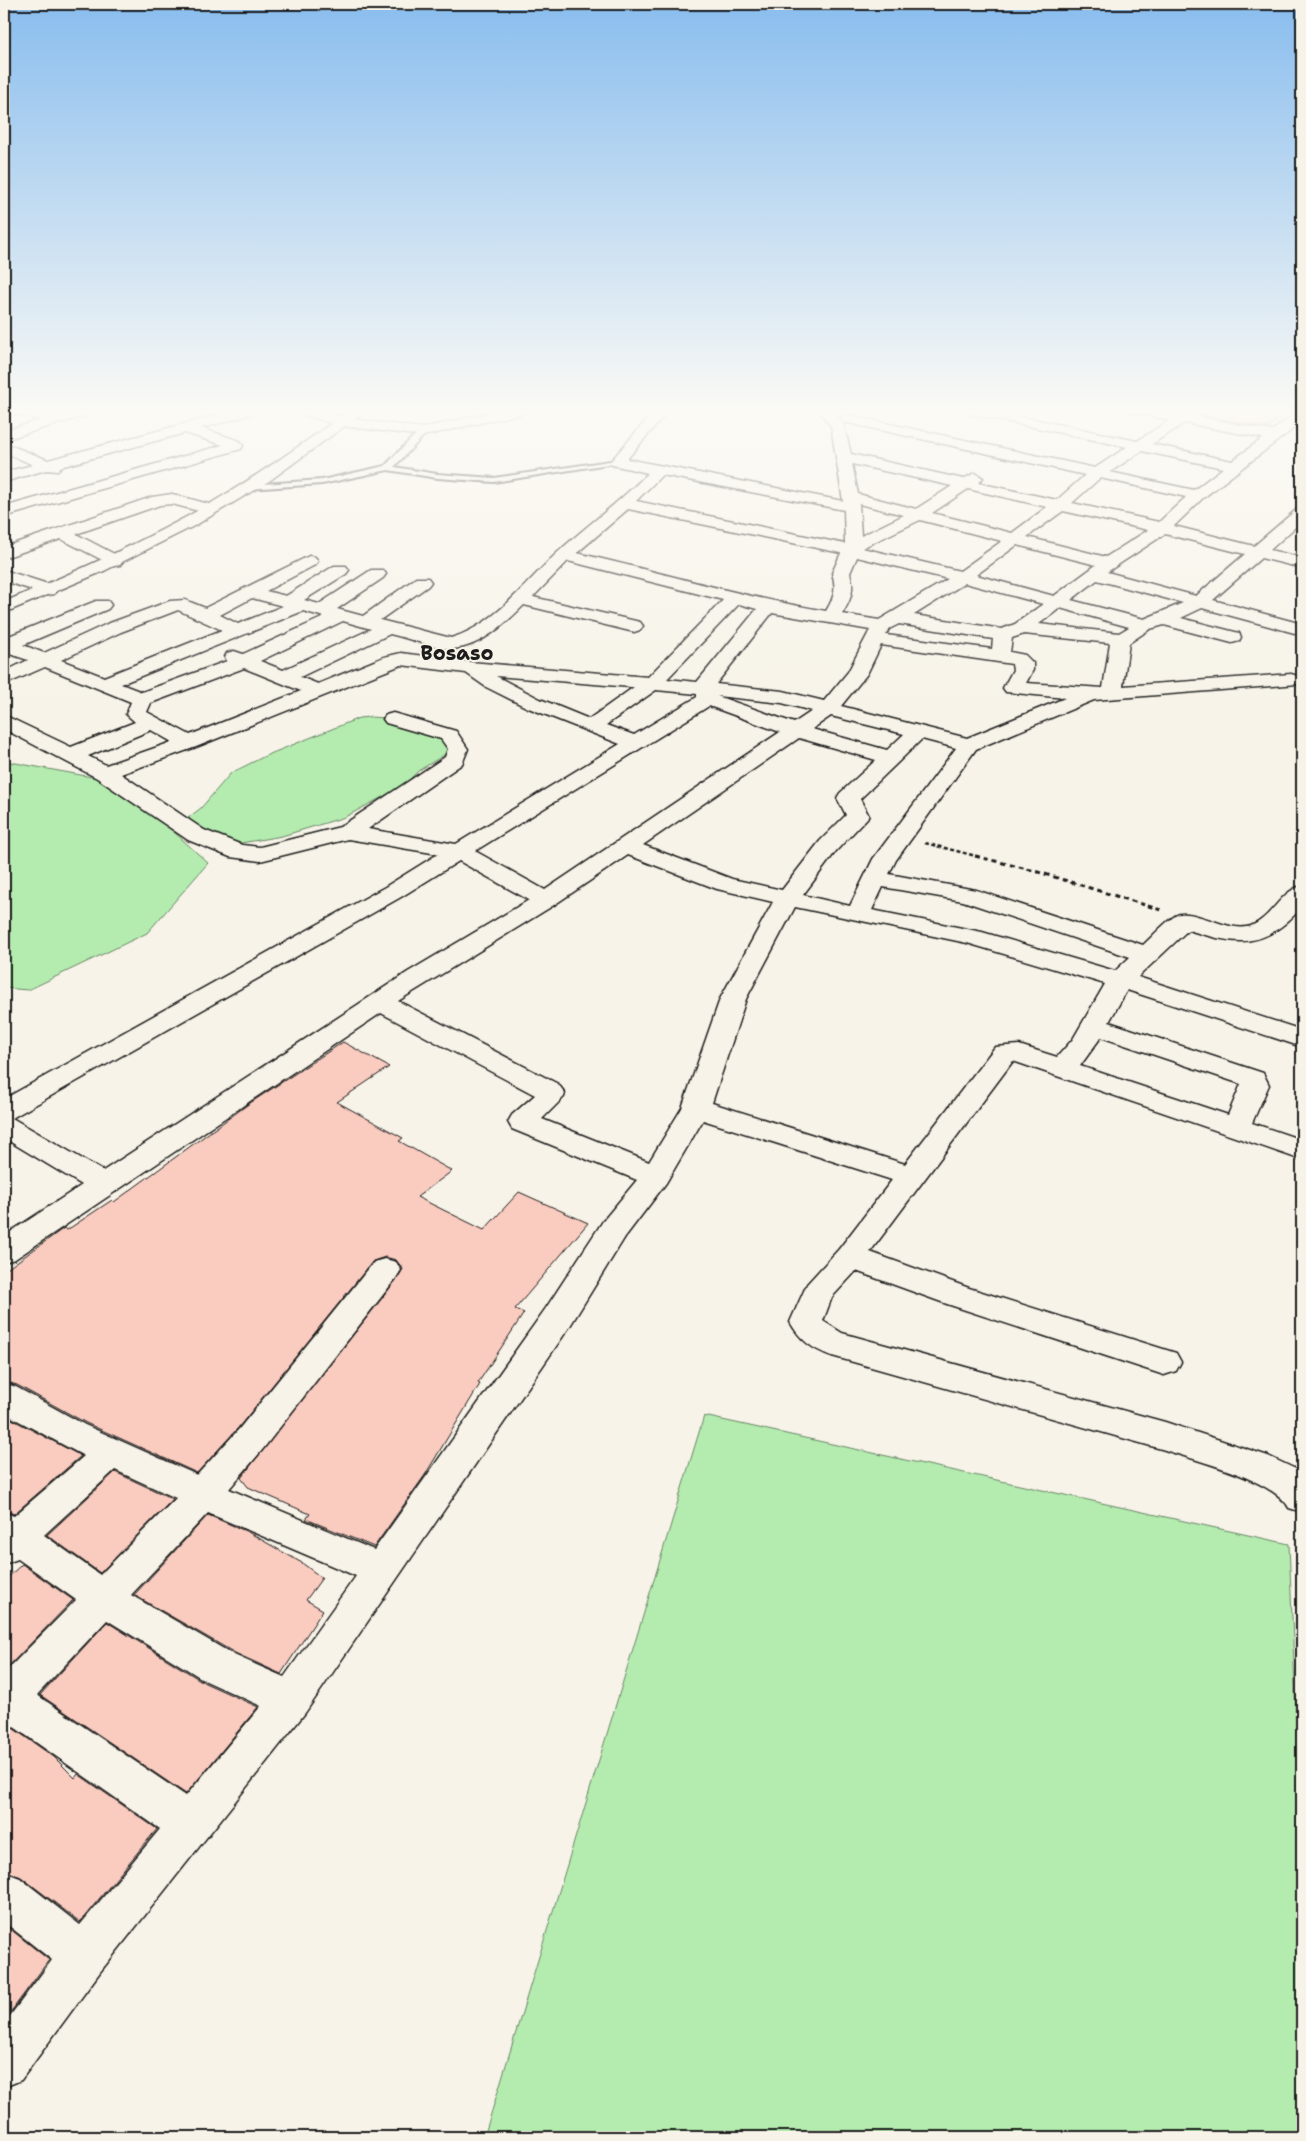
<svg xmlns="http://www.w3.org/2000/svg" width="1306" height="2141" font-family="'Shantell Sans',sans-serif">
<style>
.green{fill:#b4ecaf;stroke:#688466}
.building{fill:#facbbf;stroke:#1c1c1c}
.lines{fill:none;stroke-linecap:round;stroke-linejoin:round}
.service-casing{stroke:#1c1c1c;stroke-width:4}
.minor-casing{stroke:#1c1c1c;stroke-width:3}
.tertiary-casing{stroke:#1c1c1c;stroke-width:3}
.primary-casing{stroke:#1c1c1c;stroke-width:3}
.path-far1{stroke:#1c1c1c;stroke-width:2.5;stroke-dasharray:4 2.5;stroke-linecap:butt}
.path{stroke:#1c1c1c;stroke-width:3;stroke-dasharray:5 4;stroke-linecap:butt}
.service{fill:#f7f3e8;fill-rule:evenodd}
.minor{fill:#f7f3e8;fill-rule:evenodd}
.tertiary{fill:#f7f3e8;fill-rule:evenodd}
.primary{fill:#f7f3e8;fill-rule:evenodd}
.labels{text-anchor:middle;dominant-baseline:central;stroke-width:4;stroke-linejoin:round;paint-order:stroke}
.far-town-label{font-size:20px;font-weight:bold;fill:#1c1c1c;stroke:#f7f3e8}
</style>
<rect width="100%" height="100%" fill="#f7f3e8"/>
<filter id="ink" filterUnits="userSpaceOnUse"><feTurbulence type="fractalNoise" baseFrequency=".02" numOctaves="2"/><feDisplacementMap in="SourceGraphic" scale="10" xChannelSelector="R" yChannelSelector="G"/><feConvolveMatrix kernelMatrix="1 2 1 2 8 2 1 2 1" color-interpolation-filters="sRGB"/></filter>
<g filter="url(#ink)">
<g class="green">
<path d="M369,717L423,720L434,725L454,746L444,755L418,771L403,786L345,817L282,836L241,843L220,839L204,831L188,818L201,808L231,773L265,756L359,718Z"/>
<path d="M10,762L119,782L208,863L147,933L28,990L4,988V764Z"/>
<path d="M704,1416L1289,1544L1302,1860V2137H484Z"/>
</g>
<g class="building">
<path d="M1206,409H1290L1268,428L1199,415Z"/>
<path d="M343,1042L389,1067L337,1102L403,1138L399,1141L452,1171L417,1197L484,1230L519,1192L588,1223L515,1309L524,1313L478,1383L480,1384L425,1475L374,1547L306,1519L310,1514L248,1487L241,1478L397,1279L403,1269L396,1260L385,1257L373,1261L238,1428L197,1473L86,1423L17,1385L4,1381V1271L64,1228L67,1230L112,1200L114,1202L247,1105Z"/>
<path d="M4,1415L81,1456L14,1514L4,1510Z"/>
<path d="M115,1472L173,1499L100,1573L47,1535Z"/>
<path d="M208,1515L248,1532L302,1563L322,1578L306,1600L323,1610L281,1674L235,1653L134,1595Z"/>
<path d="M22,1564L73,1600L5,1670L4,1581Z"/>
<path d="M107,1622L205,1683L258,1707L186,1794L40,1695Z"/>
<path d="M4,1722L54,1757L75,1778L78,1774L157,1829L80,1922L21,1877L4,1870Z"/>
<path d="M4,1924L49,1960L4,2021Z"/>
</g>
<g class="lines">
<g class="service-casing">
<path id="service" d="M420,430L427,432L394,467L437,474L494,478L617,460L621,462L494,482L437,478L388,470L322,484L248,489L244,487L248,485L322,480L385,466Z"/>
</g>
<g class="minor-casing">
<g id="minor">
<path d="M4,409H28L59,416L61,419L54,423L4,412Z"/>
<path d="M240,409H263L261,412L201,428L240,441L243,446L241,449L4,517V507L223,445L185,433L60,467L58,471L46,470L4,482V472L33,465L4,452V443L48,460Z"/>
<path d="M291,409H313L343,418L423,428L506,409H531L529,412L423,436L342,426L293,412Z"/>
<path d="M656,409H670L627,459L843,501L831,426L817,409H831L843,422L841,419L843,416L848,415L1095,468L1127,447L967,413L960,409H986L1137,441L1170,420L1130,412L1128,409H1156L1180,414L1188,409H1204L1195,416L1272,431L1297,412L1302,411V422L1203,498L1174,526L1254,546L1296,510L1302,508V521L1270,550L1302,558V568L1261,558L1213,600L1302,624V635L1202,608L1181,618L1239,633L1241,637L1239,641L1232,643L1164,625L1150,629L1129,643L1123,686L1291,674L1298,676L1301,680L1298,684L1094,700L976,749L896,860L889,874L976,890L1143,945C1153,936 1164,923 1175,916C1192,906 1228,934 1251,926C1272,918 1281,890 1302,886V907C1264,949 1240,946 1188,930L1138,977L1302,1030V1047L1127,990L1109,1022L1263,1073L1269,1085L1252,1123L1302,1140V1160L1013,1061L870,1252L969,1288L1176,1353L1181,1362L1176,1371L1164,1375L947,1304L856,1271L832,1297L823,1321L842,1333L1165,1422L1268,1456L1302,1472V1512L1289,1508C1275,1480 1195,1460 1165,1450L832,1356C812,1349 800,1340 790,1322L807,1284L839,1249L892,1180L703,1120L666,1183L625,1237L570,1326L305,1713L100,1972L21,2080L4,2087V2024L52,1960L4,1922V1872L20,1878L80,1925L160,1829L4,1720V1673L76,1600L18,1559L4,1564V1512L14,1516L84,1456L4,1413V1383L16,1387L85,1425L197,1475L239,1429L374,1262L385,1259L396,1262L401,1270L396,1278L263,1449L229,1489L374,1550L546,1308L603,1221L637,1180L512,1129L508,1122L512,1115L535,1095L381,1013L15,1259L4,1262V1236L82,1185L4,1138V1099L385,887L438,854L348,839L260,861L230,857L188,840L97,778L4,729V715L71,747L135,722L126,714L131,702L45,667L4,685V672L28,660L4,652V638L96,601H108L111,605L108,609L23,645L44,653L107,624L170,601L185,600L205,608L309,556L315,557L318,561L315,565L266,591L286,596L334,566H346L349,570L346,574L304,600L319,604L371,570H383L386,574L383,578L337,609L363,616L416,578H428L431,582L428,586L380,620L451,638C495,625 525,583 557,553C586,526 620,502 648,473L612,465L610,462ZM843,422L848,423L1085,475L1057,500L978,483L983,478L975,473L963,479L851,454ZM1185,423L1263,438L1232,461L1152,444ZM1142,451L1223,468L1194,490L1110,472ZM852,464L952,486L916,509L858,494ZM662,475L844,510L845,544L636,501ZM1100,478L1186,497L1159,522L1072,503ZM968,489L1047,507L1012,533L932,513ZM859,504L904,515L861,536ZM628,509L841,553L832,573C837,588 834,598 826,611C742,597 660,572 577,553ZM1063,511L1148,530L1106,557L1027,537ZM920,520L1002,541L960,571L862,548ZM1165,534L1245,554L1196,596L1107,572ZM1017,545L1096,565L1054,596L976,575ZM857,557L948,579L879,620L842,614C851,600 855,589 850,573ZM568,561L723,600L648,677L470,662L401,653L384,657L318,684L300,677L390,634C404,637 440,650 453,649C481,647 506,623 524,605L634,632L640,630L643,626L640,622L533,597ZM1097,580L1183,603L1144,619L1071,600ZM965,583L1043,604L1015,624L1002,629L914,615ZM252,598L283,606L238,624L220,615ZM739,604L757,609L697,682L667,679ZM1060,608L1129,627L1119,633L1039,624ZM178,610L222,630L104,677L61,660L121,632ZM303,611L324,617L243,654L234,651L227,653L225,657L227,661L142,692L121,684ZM772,613L870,630L848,672L824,701L783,691L716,684ZM343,621L371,629L283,670L260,661ZM899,624L993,639L992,649L886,635L889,629ZM1024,634L1110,643L1103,688L1026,683L1033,670V663L1025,655L1010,652L1012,638ZM881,645L1012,664L1013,670L1003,688L1006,692L1065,698L967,738L841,706L867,674ZM401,665L466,673L486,687L526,707L620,744L456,844L368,829L462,764L468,749L456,731L393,713L386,715L383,719L386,723L441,739L448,749L445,757L340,827L260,847L242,845L204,830L121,774L196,747ZM244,668L301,691L190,735L147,712L151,703ZM496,676L631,687H634L589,719L540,699ZM656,690L697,694V697L634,735L606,725ZM717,696L782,703L812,711L794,723ZM709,706L780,732L545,890L475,851ZM831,716L904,734L887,750L812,729ZM151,730L172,742L106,765L88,756ZM799,738L876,760L840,793L837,798L846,815L820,841L782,890L732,879L643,845ZM922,739L956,748L873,859L850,906L803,895L836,851L869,816L860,799ZM628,855L717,889L773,902L720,999L682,1108L649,1162L542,1119L564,1097L565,1093L558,1084L398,1001L554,905ZM459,861L529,900L408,972L103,1171L12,1118L401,897ZM883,887L963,901L1130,957L1115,971L982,932L872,910ZM795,907L967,943L1105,984L1073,1039L1057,1057L1019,1045L995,1047L905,1164L712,1103L746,999ZM1101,1037L1241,1084L1228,1115L1080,1066ZM115,1470L176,1498L100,1575L44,1535ZM208,1513L356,1576L284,1677L234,1655L131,1595ZM107,1620L206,1681L261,1706L186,1796L37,1695Z"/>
<path d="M172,494L216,506L218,509L210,514L172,504L160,505L76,534L120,557L123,561L120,565L114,566L61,539L4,558V547L152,497Z"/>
<path d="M4,570L54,586L57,590L54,594L48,595L4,581Z"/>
</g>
</g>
<g class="tertiary-casing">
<path id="tertiary" d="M78,409H99L97,412L4,440V431Z"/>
</g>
<g class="primary-casing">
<path id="primary" d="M352,409H368L269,481L196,525L104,571L4,613V602C75,572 146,541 213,502C261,474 306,441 352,409Z"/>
</g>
<path class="path-far1" d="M925,843L980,857"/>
<path class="path" d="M975,856L1035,871L1161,910"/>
<use href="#service" class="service"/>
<use href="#minor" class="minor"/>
<use href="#tertiary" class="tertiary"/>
<use href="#primary" class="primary"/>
</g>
</g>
<linearGradient id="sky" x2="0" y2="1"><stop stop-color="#89bdee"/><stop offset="0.58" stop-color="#fbfaf5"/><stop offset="1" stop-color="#fbfaf5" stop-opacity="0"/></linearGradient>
<rect width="1306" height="709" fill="url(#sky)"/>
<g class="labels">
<g class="far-town-label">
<text x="457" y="653">Bosaso</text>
</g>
</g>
<rect width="1306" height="2141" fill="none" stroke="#f7f3e8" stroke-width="20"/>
<rect x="10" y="10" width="1286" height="2121" fill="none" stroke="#1c1c1c" stroke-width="2" filter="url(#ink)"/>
</svg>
